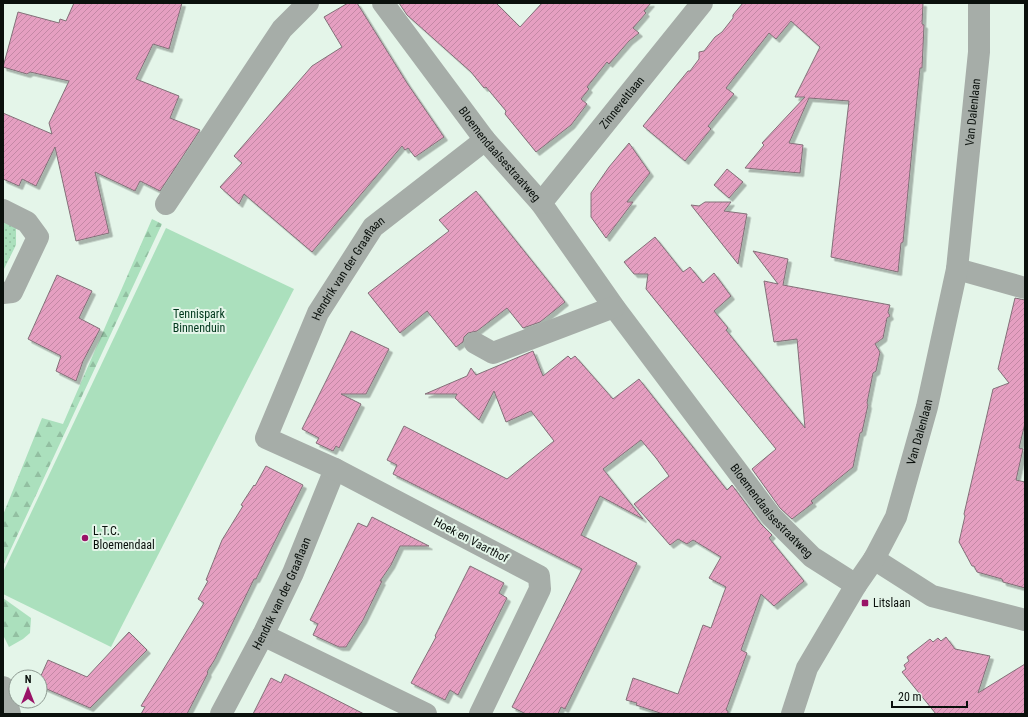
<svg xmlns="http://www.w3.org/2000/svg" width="1028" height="717" font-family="'Roboto Condensed',sans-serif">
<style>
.grass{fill:url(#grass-dots)}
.forest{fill:url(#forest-firs)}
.green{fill:#abe0bd}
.building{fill:url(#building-hatch);stroke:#827078;filter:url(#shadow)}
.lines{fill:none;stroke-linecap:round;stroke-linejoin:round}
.minor{stroke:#a6ada8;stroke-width:22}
.poi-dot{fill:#991367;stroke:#e4f5e9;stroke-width:1.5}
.labels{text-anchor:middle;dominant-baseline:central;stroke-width:4;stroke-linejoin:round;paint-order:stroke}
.street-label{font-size:12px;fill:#0a100c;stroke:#e4f5e9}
.park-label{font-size:12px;fill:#00371c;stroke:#e4f5e9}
.poi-label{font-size:12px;fill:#0a100c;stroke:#e4f5e9;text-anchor:start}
</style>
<defs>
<pattern id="grass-dots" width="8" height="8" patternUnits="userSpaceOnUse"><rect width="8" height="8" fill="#abe0bd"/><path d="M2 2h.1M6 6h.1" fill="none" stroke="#92bfa1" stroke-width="1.8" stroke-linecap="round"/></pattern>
<pattern id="forest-firs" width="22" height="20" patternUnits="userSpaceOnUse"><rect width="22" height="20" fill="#abe0bd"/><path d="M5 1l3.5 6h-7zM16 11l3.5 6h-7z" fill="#92bfa1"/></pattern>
<pattern id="building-hatch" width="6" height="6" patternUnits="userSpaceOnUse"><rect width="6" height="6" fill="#e59fc1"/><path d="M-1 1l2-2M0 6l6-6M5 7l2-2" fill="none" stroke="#c388a5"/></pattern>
<filter id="shadow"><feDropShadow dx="3.5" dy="3.5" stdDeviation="0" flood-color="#0004"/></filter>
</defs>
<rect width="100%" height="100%" fill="#e4f5e9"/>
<path class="grass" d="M3,217L16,224V245L3,271Z"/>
<g class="forest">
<path d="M152,219L162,224L3,566V515L42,418L63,424Z"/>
<path d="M3,598L31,618L30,633L23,639L9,647L3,635Z"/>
</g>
<path class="green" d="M166,228L294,289L111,647L3,594V572Z"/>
<g class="building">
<path d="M74,3H182L169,49L153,44L136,79L179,96L170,118L200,130L160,191L140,181L135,191L95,172L109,233L76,241L55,147L36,186L22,179L19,186L3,179V113L52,134L49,123L69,81L30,72L27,74L3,67L18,12L59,23L60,19L66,21Z"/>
<path d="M348,3H357L407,83L444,137L415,157L408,148L405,150L402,146L312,252L244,194L239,204L220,187L242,163L234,156L312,66L342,47L324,17Z"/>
<path d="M399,3H496L520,27L542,3H651L644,11L646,13L633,28L639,33L629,41L609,64L607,62L587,87L589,89L581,99L587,104L571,125L536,152L505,114L506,111L486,87L484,88L471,72L407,15Z"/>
<path d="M743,3H923L922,24L924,25L922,68H920L903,242L901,243L898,272L831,257L849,101L809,98L789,143L803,145L800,173L745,168L764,145L762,143L805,97H795L820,47L791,21L776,39L769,33L726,88L734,94L708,126L711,129L685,161L643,126L688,71H690L699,59V52L704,51L715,37L722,32L733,18V15Z"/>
<path d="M629,143L650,173L627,202H633L606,238L591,217V193L609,167Z"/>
<path d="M727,169L743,182L729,198L714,185Z"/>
<path d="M476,191L565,302L540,322L523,328L507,308L477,331L468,333L464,337L463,342L456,347L427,311L400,333L368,293L449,231L439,220Z"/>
<path d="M705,202H731L724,211L747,214L738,264L691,205L699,206Z"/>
<path d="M655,237L683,272L690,267L703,283L714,273L731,296L714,311L728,328L726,330L805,428L797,339L774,342L764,281L778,284L753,251L788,259L783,285L890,305L888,312L890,316L887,318L883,338L875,344L880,352L876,371L873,373L867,403L868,405L862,432L860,433L853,467L811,501L813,503L792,519L780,508L752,469L776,449L646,289L648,274H634L624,262Z"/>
<path d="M57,275L92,291L79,318L100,329L83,361L76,381L56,371L61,356L28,339Z"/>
<path d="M1015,298L1025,300V423L1019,448L1023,449L1016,480L1025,482V588L1003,582L1002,579L977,572L974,566H972L959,542L965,516L964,514L993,389L1009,383L998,369Z"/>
<path d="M351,331L389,349L366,394H341L361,404L339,448L336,446L333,451L316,443L319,438L302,429Z"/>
<path d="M533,351L543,376L568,356L571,359L575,356L613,399L639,379L727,490L732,485L761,524L772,535L769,538L804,581L774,606L761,594L741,650L747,653L726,710L728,711V714H663L636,705L637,703L626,700L633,678L678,694L703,625L711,628L726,587L709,578L721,557L693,540L687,544L678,539L670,545L634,504L669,476L656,458L641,440L603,469L643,519L600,496L581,535L637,563L565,709L561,707L558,714H526L512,707L582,569L393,474L397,465L387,460L404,426L507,479L554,441L531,411L506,422L494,391L479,420L455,398L457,394H425L467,376L471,368L476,375Z"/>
<path d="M266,466L303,485L256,579H254L215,659L207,672L208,673L187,714H141L145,707L141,706L204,603L198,599L208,581L206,580L222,540L243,506L241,505L254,485L255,486Z"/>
<path d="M372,517L429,546H400L391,565L380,581H382L363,620L346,647H339L313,635L318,624L310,620L358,523L367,527Z"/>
<path d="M470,566L504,583L499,593L507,598L458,695L450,690L445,700L411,683L436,637L435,636Z"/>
<path d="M129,632L147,650L90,708L40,686V678L48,660L87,677Z"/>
<path d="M946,637L955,649L990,656L978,693L1025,664V714H936L902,672L906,669L904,665L909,661L907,657L930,639L933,642L938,638L941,641Z"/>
<path d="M285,674L313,688L364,714H253L271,678L281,683Z"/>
</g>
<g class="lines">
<g class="minor">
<path id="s1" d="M383,3L485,140L541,203L614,307L771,516L812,557L856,585"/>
<path id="s2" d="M541,203L702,3"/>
<path d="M166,204L282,29L308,3"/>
<path d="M3,210L27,222L38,237L12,292L3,293"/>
<path d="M957,269L1025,288"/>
<path d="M475,343L493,353L614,307"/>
<path d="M874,559L932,596L1025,620"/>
<path d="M263,635L426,714"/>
<path d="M3,687L10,714"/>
<path id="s3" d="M221,714L263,635L293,573L335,469"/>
<path id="s4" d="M480,714L540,589L539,576L335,469L266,438L318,313L373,227L485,140"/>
<path id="s5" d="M792,714L807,668L856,585L874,559L896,517L927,407L957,269L979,52V3"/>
</g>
</g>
<g class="poi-dot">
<circle cx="85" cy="538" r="4"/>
<rect x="861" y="599" width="8" height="8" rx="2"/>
</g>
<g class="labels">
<g class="street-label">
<text stroke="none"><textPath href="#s2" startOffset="129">Zinneveltlaan</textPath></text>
<text stroke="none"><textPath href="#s5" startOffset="637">Van Dalenlaan</textPath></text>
<text stroke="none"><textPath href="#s1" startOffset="191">Bloemendaalsestraatweg</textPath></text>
<text stroke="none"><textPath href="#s4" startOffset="647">Hendrik van der Graaflaan</textPath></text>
<text stroke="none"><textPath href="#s5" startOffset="312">Van Dalenlaan</textPath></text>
<text stroke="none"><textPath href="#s1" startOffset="640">Bloemendaalsestraatweg</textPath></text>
<text transform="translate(471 540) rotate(28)">Hoek en Vaarthof</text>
<text stroke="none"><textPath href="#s3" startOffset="135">Hendrik van der Graaflaan</textPath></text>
</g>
<g class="park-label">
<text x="199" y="314">Tennispark<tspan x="199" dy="14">Binnenduin</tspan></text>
</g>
<g class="poi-label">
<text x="93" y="531">L.T.C.<tspan x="93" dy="14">Bloemendaal</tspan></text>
<text x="873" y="603">Litslaan</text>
</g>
</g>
<rect width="1028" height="717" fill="none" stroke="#0a100c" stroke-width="8"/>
<g transform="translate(28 689)"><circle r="19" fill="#e4f5e9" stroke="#8d9991"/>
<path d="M0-3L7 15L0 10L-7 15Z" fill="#991367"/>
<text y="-6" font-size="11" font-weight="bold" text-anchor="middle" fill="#0a100c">N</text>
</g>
<path d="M892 701v6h75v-6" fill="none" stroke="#0a100c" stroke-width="2"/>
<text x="898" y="701" font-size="12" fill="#0a100c" stroke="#e4f5e9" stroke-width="3" paint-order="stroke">20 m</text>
</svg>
